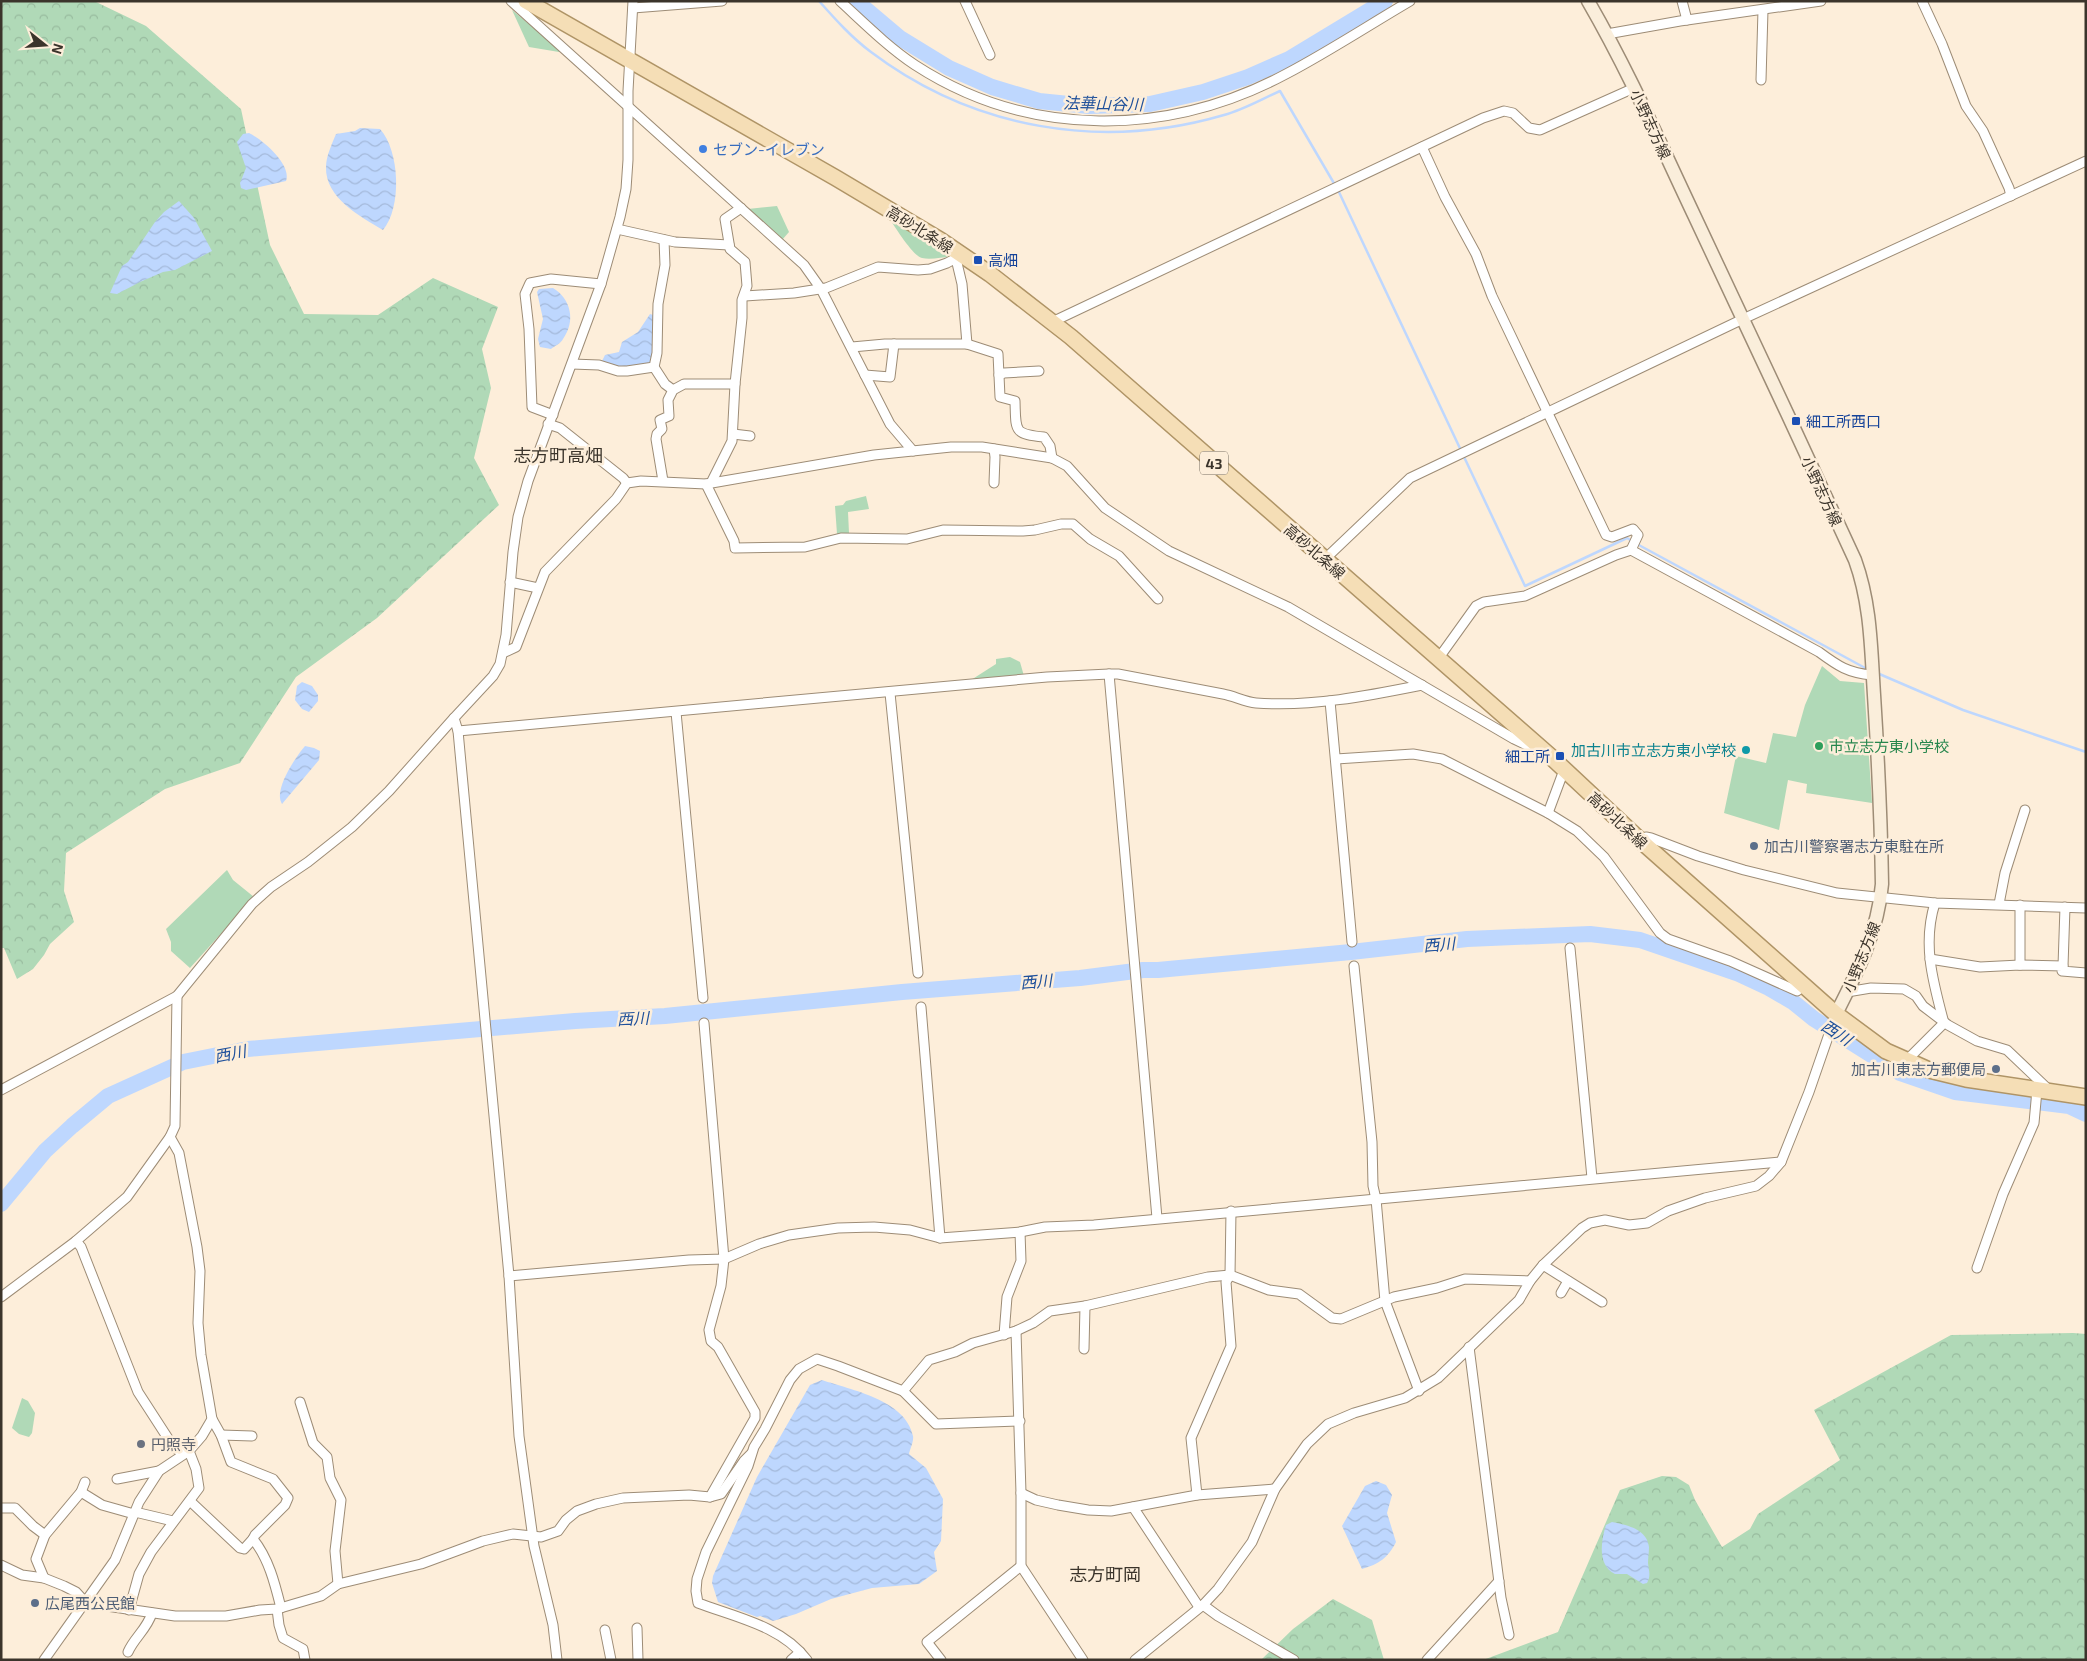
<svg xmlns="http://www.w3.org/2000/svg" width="2087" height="1661" font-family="'Exo 2','Noto Sans JP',sans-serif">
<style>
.grass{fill:#b0d9b7}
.forest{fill:url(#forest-crowns)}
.water{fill:url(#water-waves)}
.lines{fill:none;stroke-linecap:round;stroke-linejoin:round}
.stream{stroke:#bed7fe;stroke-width:2.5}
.river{stroke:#bed7fe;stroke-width:16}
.minor-casing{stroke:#9d8c76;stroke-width:11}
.secondary-casing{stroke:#9d8c76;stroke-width:15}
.primary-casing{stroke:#af9466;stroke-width:18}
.minor{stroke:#fff;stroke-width:9}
.secondary{stroke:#faeedb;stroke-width:12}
.primary{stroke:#f5deb6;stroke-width:15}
.shop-dot{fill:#3f7fe0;stroke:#fdeeda;stroke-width:2}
.transit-dot{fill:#1a4fb4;stroke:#fdeeda;stroke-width:2}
.leisure-dot{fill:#2e9e5b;stroke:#fdeeda;stroke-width:2}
.culture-dot{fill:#0f9aa8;stroke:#fdeeda;stroke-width:2}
.service-dot{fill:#5c6f8a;stroke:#fdeeda;stroke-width:2}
.worship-dot{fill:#6b7280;stroke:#fdeeda;stroke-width:2}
.labels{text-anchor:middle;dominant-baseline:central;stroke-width:5;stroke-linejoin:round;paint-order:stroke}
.shield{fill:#fdeeda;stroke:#756c60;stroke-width:1}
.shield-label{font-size:14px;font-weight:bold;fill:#3b342b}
.street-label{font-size:15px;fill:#3b342b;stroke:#fdeeda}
.shop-label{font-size:15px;fill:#366cbe;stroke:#fdeeda;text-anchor:start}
.transit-label{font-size:15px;fill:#164399;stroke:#fdeeda;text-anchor:start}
.leisure-label{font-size:15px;fill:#27864d;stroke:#fdeeda;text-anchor:start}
.culture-label{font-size:15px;fill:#0d838f;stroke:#fdeeda;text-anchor:end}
.service-label{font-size:15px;fill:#4e5e75;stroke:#fdeeda;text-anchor:start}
.worship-label{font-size:15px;fill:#5b616d;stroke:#fdeeda;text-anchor:start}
.water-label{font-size:16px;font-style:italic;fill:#20519b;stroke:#fdeeda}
.quarter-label{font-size:18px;fill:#3b342b;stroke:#fdeeda}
</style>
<defs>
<pattern id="forest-crowns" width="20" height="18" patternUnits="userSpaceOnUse" patternTransform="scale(1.25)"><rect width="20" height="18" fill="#b0d9b7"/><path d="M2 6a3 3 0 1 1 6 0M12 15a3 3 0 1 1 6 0" fill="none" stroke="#98bb9e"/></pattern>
<pattern id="water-waves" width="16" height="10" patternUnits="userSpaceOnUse" patternTransform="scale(1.25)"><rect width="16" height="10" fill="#bed7fe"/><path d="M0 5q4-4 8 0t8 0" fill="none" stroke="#a4b9da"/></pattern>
</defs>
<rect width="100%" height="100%" fill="#fdeeda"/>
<g class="grass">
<path d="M512,10L560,50L559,52L529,47Z"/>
<path d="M777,206L789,232L782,240L748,209Z"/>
<path d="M889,218L953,255L951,257C942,257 931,260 922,258C913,256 895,227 889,218Z"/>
<path d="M866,496L869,509L848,512L849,533L837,534L835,506L843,505L846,501Z"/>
<path d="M1010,657L1020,662L1024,676L971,680L996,664V659Z"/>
<path d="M1822,666L1840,681L1864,683L1872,803L1806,793L1807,784L1788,780L1779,830L1724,813L1736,756L1766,763L1773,733L1796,737L1805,705Z"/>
<path d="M227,870L233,880L254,897L190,968L171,951V942L166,929Z"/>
<path d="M22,1398L28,1401L35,1413L32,1433L29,1437L19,1434L12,1428Z"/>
</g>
<g class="forest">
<path d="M1,1H94L146,26L241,109L270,245L304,314L378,315L433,278L498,307L482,349L491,388L474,458L499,505L377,618L296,677L240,763L165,789L66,853L64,891L74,922L50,944L44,955L33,969L17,979L4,948H1Z"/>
<path d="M2073,1333L2086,1334V1660H1483L1558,1632L1620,1490L1662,1476L1676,1477L1689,1485L1695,1500L1722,1547L1750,1529L1758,1514L1840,1460L1814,1410L1951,1335Z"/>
<path d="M1333,1599L1372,1620L1384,1660H1261L1293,1629Z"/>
</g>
<g class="water">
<path d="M360,128L380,129C400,151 402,208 383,230C361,217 325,198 326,167C326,156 332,144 336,134L355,131Z"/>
<path d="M249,133C263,140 292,165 286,181L246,190L241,188L240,183L246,168L237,142L243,134Z"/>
<path d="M179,201L194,218L212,251L175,270L163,272L140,282L117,294L110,293L122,266L128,262L155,222L164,212Z"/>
<path d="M553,288C571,299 576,321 563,339C561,343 555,346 551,349L540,347L538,339L543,319L537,292L539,289Z"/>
<path d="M650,314L653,315V357C648,374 614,368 602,361L605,355L619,352L622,342L638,332Z"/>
<path d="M302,682L312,686L318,695V701L309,712L302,709L295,700L297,686Z"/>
<path d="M305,746L314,748L320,751L319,760L282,804C273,790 295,758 305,746Z"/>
<path d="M822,1380C851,1390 906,1400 913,1436C914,1441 910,1449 909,1454L926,1468L943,1499L941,1541L934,1552L937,1571L919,1584L872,1588L831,1599L796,1614L773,1621L760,1616L757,1617L718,1602L712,1583L713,1576L757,1477L810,1385Z"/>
<path d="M1376,1481L1386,1485L1392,1495L1387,1513L1396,1542C1388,1558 1379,1564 1362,1569L1342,1526L1365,1486Z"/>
<path d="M1612,1522C1627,1525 1647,1529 1649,1547C1649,1553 1648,1558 1648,1563C1649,1571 1651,1576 1647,1583L1643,1584L1627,1574H1615C1597,1565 1601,1541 1606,1525Z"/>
</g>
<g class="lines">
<g class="stream">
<path d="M819,1C835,19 852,38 871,52C973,129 1101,151 1224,115C1243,110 1262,99 1280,91L1335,185"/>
<path d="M1338,190L1525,586L1627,538L1632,541"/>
<path d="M1637,544L1867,669"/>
<path d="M1877,673L1963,710L2086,752"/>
</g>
<g class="river">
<path d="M856,1L900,38L949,68L992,87L1039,101L1089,106L1150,104L1203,92L1248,77L1289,59L1385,1"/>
<path d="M1,1204L45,1151L72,1126L108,1096L183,1062L248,1049L575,1021L665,1016L902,992L1080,978L1143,970H1158L1351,952L1467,939L1590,934L1640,940L1739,974L1769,988L1793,1002L1814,1019L1900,1073L1955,1092L2069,1106L2086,1114"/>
</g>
<g class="minor-casing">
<g id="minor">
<path d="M511,1L804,265L821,289L890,424L913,451"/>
<path d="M840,1C864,23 888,47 915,65C1029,139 1168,137 1286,74C1328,52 1369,25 1410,1"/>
<path d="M965,1L990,55"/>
<path d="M1682,1L1687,20"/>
<path d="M1922,1L1942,44L1966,106L1983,131L2009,188L2011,196"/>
<path d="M633,8L722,1"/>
<path d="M1607,34L1680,21L1821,1"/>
<path d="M1761,80L1763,10"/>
<path d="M1422,147L1445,197L1476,254L1492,296L1606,535L1612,537L1633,529L1638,535L1631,550L1616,555L1525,596L1484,602L1476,606L1438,659"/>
<path d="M617,229L675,242L729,245"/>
<path d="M745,296L794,293L826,288L878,267L918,270L930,269L947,263L962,255"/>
<path d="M1052,322L1483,118L1504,111L1513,113L1529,128L1540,130L1634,88"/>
<path d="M967,344L998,354L1000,397L1015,401C1016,431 1013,434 1044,437L1050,446L1052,458"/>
<path d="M852,347L885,344H967L962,284L957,263L962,255"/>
<path d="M572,364L599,365L618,371H627L654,367L657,353L658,304L665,265L664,240"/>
<path d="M654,367L665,384L673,390"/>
<path d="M865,375L890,377L894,344"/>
<path d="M999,375L1004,373L1039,371"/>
<path d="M553,415L532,407L529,329L525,294L530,283L551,279L601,284"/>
<path d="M548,424L560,428L623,478L627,483"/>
<path d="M733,434L750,436"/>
<path d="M994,449L995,457L994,483"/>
<path d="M663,481L656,439L657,434L662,429L660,420L669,416L668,400L673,390L684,384H735"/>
<path d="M711,483L732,441L735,384L742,318V300L747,286L745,262L730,249L725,219L741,208"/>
<path d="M706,484L734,541L735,548L805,547L841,538L907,539L943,530L1023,531L1035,530L1061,524H1073L1090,539L1119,556L1158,599"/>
<path d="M1631,550L1819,652C1838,666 1848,673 1872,675"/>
<path d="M1325,559L1410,478L1743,319L2086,161"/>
<path d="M510,582L538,588"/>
<path d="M503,653L516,647L545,572L616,499L627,483L641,481L706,484L874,455L951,447H982L1052,458L1067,466L1105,508L1169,551L1288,607L1514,739L1535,749"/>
<path d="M1109,674L1157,1218"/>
<path d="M890,693L918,973"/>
<path d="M1330,701L1352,942"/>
<path d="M676,712L703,998"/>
<path d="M458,731L1047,677L1109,674H1118C1153,681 1188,687 1223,694C1234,696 1245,702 1256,703C1312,707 1367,696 1422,685"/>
<path d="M1336,759L1413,754L1442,759L1548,813L1577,831L1604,857L1660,933L1668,939L1730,961L1797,991L1804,985"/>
<path d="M1548,813L1564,770"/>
<path d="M1641,841L1646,837L1651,838L1698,856L1744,870L1837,893L1935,903L2086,908"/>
<path d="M1935,903C1922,944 1933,982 1944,1023"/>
<path d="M1999,904L2005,873L2025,810"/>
<path d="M2020,905V965"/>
<path d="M1570,948L1592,1178"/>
<path d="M1930,959L1980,967L2020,965L2063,966L2062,971L2086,973"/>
<path d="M1354,966L1372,1142L1373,1186L1376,1199L1385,1301L1419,1391"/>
<path d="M2063,966L2065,907"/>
<path d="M1847,992L1871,988L1904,989L1916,996L1923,1006L1948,1025L1977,1041L2007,1050L2049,1090"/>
<path d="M921,1007L940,1238"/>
<path d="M704,1023L724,1259L721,1286L709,1330L711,1341L718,1347L755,1412V1418L710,1497"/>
<path d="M1906,1061L1944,1023"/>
<path d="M1,1090L177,996L252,904L271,887L308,862L352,827L389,791L454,718"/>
<path d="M76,1241L81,1247L138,1392L171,1443L182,1454"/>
<path d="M1543,1265L1602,1302"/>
<path d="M1977,1268L2003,1194L2034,1123L2037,1090"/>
<path d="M509,1276L689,1260L724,1259L759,1244L789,1235L838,1228L874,1227L910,1230L940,1238L1020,1232L1045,1227L1094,1225L1781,1162"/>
<path d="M1561,1293L1568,1281"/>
<path d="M1,1297L76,1241L127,1197L170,1137L175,1126L177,996"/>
<path d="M1016,1331L1021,1493V1566L1083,1660"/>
<path d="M1004,1335L1007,1297L1021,1261L1020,1232"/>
<path d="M1469,1347L1501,1598L1509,1635"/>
<path d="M1084,1349L1085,1306"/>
<path d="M903,1391L929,1360L955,1352L973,1343L1016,1331L1033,1323L1050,1311L1085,1306L1208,1277L1230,1275L1269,1290L1299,1294L1332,1318L1341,1319L1394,1297L1437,1288L1465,1279L1530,1281"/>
<path d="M300,1402L313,1443L327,1457L330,1478L341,1500L335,1551L338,1584"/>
<path d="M212,1419L221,1435L231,1462L273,1479L288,1498L285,1505L255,1535L253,1539C269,1559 275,1584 281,1608"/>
<path d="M221,1435L252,1436"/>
<path d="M117,1479L159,1471"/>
<path d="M81,1492L102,1505L134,1514"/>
<path d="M1021,1493L1036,1500L1058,1505L1088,1510L1111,1511L1197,1495L1275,1489"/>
<path d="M1197,1495L1191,1438L1231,1346L1226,1282L1230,1275L1231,1211"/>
<path d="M190,1501L240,1548L244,1549L253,1539"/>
<path d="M1133,1507L1199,1607"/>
<path d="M1,1508H15L33,1526L45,1535"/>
<path d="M135,1512L173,1521"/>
<path d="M1,1565L22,1575L44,1578L64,1586L76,1592L86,1603L175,1616H226L260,1610L277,1609L321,1596L338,1584L421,1564L483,1541L513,1534L541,1537L558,1531L566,1520L577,1511L596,1504L623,1498L689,1495L710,1497L721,1494L744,1461L751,1454"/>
<path d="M44,1578L36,1559L45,1535L81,1492L85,1482"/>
<path d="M1203,1605L1218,1616L1294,1660"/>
<path d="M277,1609L279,1625L283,1638L303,1649L305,1660"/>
<path d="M129,1610L139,1574L151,1552L199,1488L196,1469L189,1451"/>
<path d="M637,1628L638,1660"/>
<path d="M605,1630L611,1660"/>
<path d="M128,1652C134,1638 147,1629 152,1613"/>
<path d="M44,1660L115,1560L139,1502L159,1471L189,1451L202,1436L212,1419L201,1355L198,1323L200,1271L197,1247L179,1153L170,1137"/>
<path d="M557,1660L553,1625L534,1546L519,1436L509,1276L458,731L454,718L493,676L500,664L506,635L513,552L518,517L528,481L601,284L620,217L626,189L628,160V91L633,1"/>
<path d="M791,1660L800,1652"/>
<path d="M807,1660C782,1626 735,1617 698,1603L696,1591L697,1579L706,1552L748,1466L754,1447L765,1429L790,1380L799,1369L817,1359L838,1366L903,1391L936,1424L1020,1421"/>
<path d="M941,1660L927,1642L1021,1566"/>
<path d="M1135,1660L1203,1605L1218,1589L1252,1542L1275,1489L1307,1444L1328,1424L1354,1413L1405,1398L1438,1378L1519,1300L1530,1281L1543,1265L1582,1228L1590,1223L1605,1220L1629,1225L1647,1223L1668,1211L1705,1198L1756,1186L1769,1176L1781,1162L1809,1092L1836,1014"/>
<path d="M1427,1660L1499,1581"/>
</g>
</g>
<g class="secondary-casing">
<path id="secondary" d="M1588,1C1628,70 1660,143 1694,215C1748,329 1802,445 1855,560C1871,604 1871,649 1874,695C1878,758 1881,821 1882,884C1878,932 1857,973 1836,1014"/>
</g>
<g class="primary-casing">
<path id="primary" d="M526,1L836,178L940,240L990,274L1071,337L1550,756L1641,841L1836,1014L1886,1051L1929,1070L1966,1079L2086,1097"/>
</g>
<use href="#minor" class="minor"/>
<use href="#secondary" class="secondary"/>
<use href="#primary" class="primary"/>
</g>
<circle class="shop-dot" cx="703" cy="149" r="5"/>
<g class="transit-dot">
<rect x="973" y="255" width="10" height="10" rx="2.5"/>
<rect x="1791" y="416" width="10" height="10" rx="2.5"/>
<rect x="1555" y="751" width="10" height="10" rx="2.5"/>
</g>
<circle class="leisure-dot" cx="1819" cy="746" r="5"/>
<circle class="culture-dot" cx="1746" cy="750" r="5"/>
<g class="service-dot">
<circle cx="1754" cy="846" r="5"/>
<circle cx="1996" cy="1069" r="5"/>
<circle cx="35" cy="1603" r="5"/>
</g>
<circle class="worship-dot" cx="141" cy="1444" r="5"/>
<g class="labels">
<rect class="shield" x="1200" y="451.5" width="28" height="23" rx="4"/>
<g class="shield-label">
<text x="1214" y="463">43</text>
</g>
<g class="street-label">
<text transform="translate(1651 124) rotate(65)">小野志方線</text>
<text transform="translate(920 229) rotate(32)">高砂北条線</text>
<text transform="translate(1822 491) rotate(65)">小野志方線</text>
<text transform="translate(1315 551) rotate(41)">高砂北条線</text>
<text transform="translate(1618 820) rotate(43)">高砂北条線</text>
<text transform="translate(1861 957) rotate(-68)">小野志方線</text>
</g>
<g class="shop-label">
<text x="713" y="149">セブン-イレブン</text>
</g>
<g class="transit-label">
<text x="988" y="260">高畑</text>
<text x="1806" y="421">細工所西口</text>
<text x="1550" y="756" text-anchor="end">細工所</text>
</g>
<g class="leisure-label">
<text x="1829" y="746">市立志方東小学校</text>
</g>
<g class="culture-label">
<text x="1736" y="750">加古川市立志方東小学校</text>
</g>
<g class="service-label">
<text x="1764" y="846">加古川警察署志方東駐在所</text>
<text x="1986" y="1069" text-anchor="end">加古川東志方郵便局</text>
<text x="45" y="1603">広尾西公民館</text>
</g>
<g class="worship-label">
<text x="151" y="1444">円照寺</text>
</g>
<g class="water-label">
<text transform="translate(1103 103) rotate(1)">法華山谷川</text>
<text transform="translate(1439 944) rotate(-5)">西川</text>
<text transform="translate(1036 981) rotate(-5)">西川</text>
<text transform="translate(633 1018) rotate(-3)">西川</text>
<text transform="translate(1837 1032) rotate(33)">西川</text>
<text transform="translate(230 1053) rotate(-11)">西川</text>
</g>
<g class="quarter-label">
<text x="558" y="455">志方町高畑</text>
<text x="1105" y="1574">志方町岡</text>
</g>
</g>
<rect width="2087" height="1661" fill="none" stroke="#3b342b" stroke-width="5"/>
<g transform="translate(45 45) rotate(107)" stroke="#fdeeda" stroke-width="4" paint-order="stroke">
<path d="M0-4L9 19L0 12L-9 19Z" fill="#3b342b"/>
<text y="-8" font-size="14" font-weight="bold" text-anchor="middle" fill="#3b342b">N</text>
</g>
</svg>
